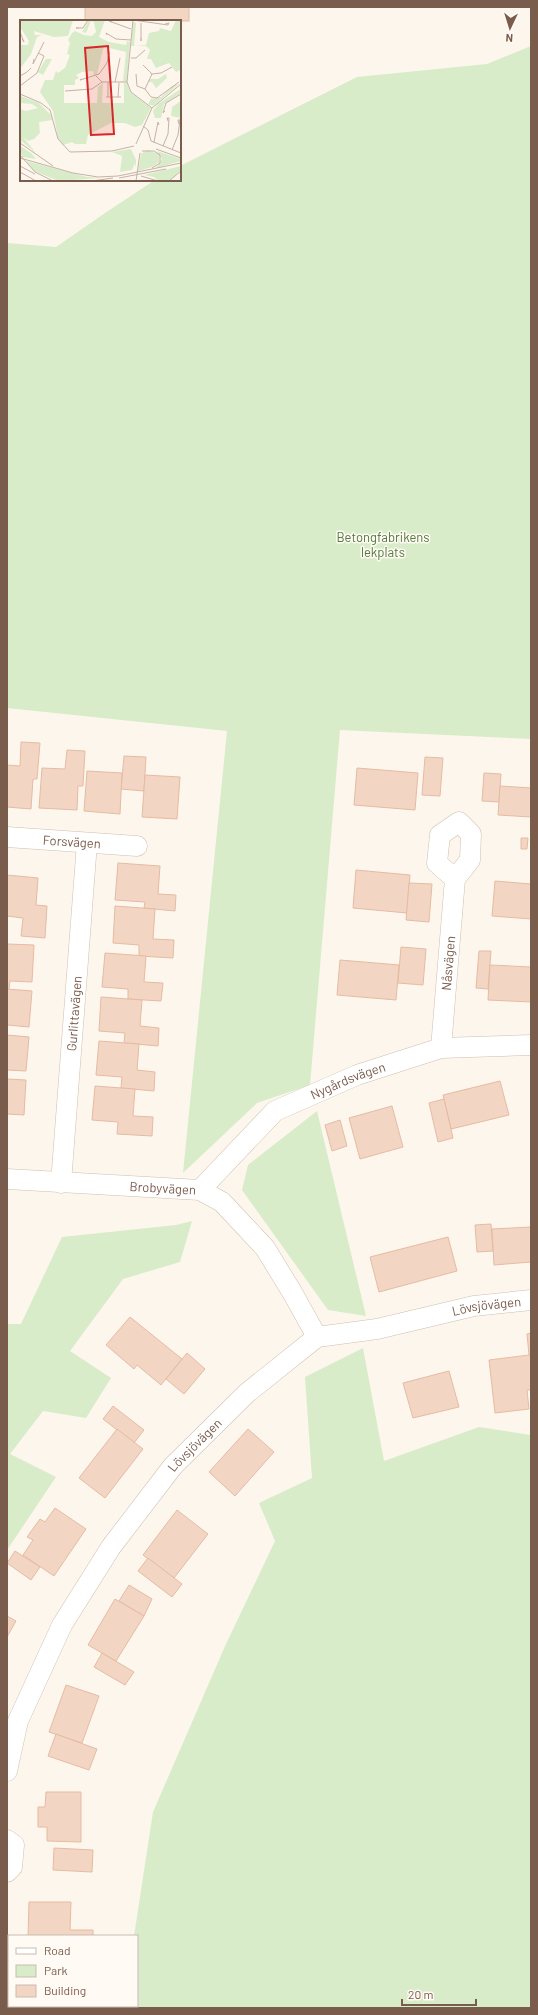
<svg xmlns="http://www.w3.org/2000/svg" width="538" height="2015" font-family="Barlow,sans-serif">
<style>
.green{fill:#d8ecc9}
.building{fill:#f3d5c3;stroke:#e6bba3}
.lines{fill:none;stroke-linecap:round;stroke-linejoin:round}
.minor-casing{stroke:#d1beb0;stroke-width:21}
.minor{stroke:#fff;stroke-width:20}
.labels{text-anchor:middle;dominant-baseline:central;stroke-width:3;stroke-linejoin:round;paint-order:stroke}
.park-label{font-size:13px;fill:#537a41;stroke:#fffaf3}
.street-label{font-size:13px;fill:#7a5c4d;stroke:#fffaf3}
.inset-road{fill:none;stroke:#c5b3a7;stroke-width:1}
.view{fill:#d62828;fill-opacity:0.15;stroke:#d62828;stroke-width:2}
.inset-edge{fill:none;stroke:#7a5c4d;stroke-width:2}
</style>
<rect width="100%" height="100%" fill="#fdf6ec"/>
<g class="green">
<path d="M531,46V739L340,730L310,1085L257,1103L183,1173L227,731L7,708V243L56,247L108,211L155,180H180V166L357,77L487,64Z"/>
<path d="M317,1111L366,1316L328,1310L242,1190L248,1165Z"/>
<path d="M192,1221L180,1262L123,1279L70,1351L111,1378L86,1418L43,1411L10,1454L56,1477L7,1550V1324H21L62,1237L176,1225Z"/>
<path d="M363,1348L384,1461L479,1427L531,1435V2008H7V1986H9V2006H137V1936H134L153,1812L226,1644L275,1541L259,1503L312,1478L305,1377Z"/>
</g>
<g class="building">
<rect x="85" y="7" width="104" height="14"/>
<path d="M21,742L40,743L37,779H33L31,809L7,807V765L20,766Z"/>
<path d="M67,750L85,751L83,786H78L77,810L39,808L42,768L65,769Z"/>
<path d="M124,756L146,757L144,791L121,789Z"/>
<path d="M425,757L443,758L440,796L422,795Z"/>
<path d="M357,768L418,773L415,810L354,805Z"/>
<path d="M87,771L122,773L120,814L84,811Z"/>
<path d="M484,773L501,774L499,802L482,801Z"/>
<path d="M145,775L180,777L177,819L142,817Z"/>
<path d="M500,786L531,788V817L498,815Z"/>
<path d="M521,838H528L527,849H521Z"/>
<path d="M118,863L160,866L158,894L176,895L175,911L144,908L145,902L115,900Z"/>
<path d="M356,870L410,875L407,913L353,908Z"/>
<path d="M7,875L38,878L36,905L47,906L45,938L21,936L23,918L7,916Z"/>
<path d="M495,881L531,884V919L492,916Z"/>
<path d="M409,883L432,884L429,922L406,920Z"/>
<path d="M115,906L155,909L153,939L174,940L173,958L139,956V945L113,943Z"/>
<path d="M7,944L34,945L32,982L10,981L9,989H7Z"/>
<path d="M401,947L426,949L423,985L398,983Z"/>
<path d="M479,951H491L488,989L476,988Z"/>
<path d="M105,953L146,956L144,982L163,983L161,1001L128,999V989L102,987Z"/>
<path d="M340,960L399,965L396,1000L337,995Z"/>
<path d="M490,965L531,967V1002L488,1000Z"/>
<path d="M7,989L32,991L29,1027L7,1025Z"/>
<path d="M101,997L142,1000L140,1026L159,1028L158,1046L124,1043L125,1033L99,1031Z"/>
<path d="M7,1035L29,1037L26,1071L7,1070Z"/>
<path d="M99,1041L139,1044L137,1070L155,1072L154,1091L121,1088L122,1077L96,1075Z"/>
<path d="M7,1079L26,1080L24,1115L7,1114Z"/>
<path d="M500,1081L509,1115L451,1129L443,1095Z"/>
<path d="M95,1086L135,1089L133,1116L153,1117L152,1136L117,1134L118,1122L92,1120Z"/>
<path d="M444,1099L453,1138L438,1142L429,1103Z"/>
<path d="M392,1106L403,1147L360,1159L349,1118Z"/>
<path d="M340,1120L347,1146L332,1151L325,1125Z"/>
<path d="M491,1224L493,1251L477,1252L475,1225Z"/>
<path d="M531,1227V1262L494,1265L492,1229Z"/>
<path d="M448,1237L457,1271L379,1292L370,1257Z"/>
<path d="M130,1317L182,1359L161,1385L137,1365L134,1369L106,1345Z"/>
<path d="M531,1333V1355H529L527,1334Z"/>
<path d="M187,1353L205,1369L184,1394L166,1379Z"/>
<path d="M529,1355H531V1390H527L529,1409L495,1413L489,1360Z"/>
<path d="M449,1371L459,1407L413,1418L403,1383Z"/>
<path d="M113,1406L144,1430L134,1443L103,1419Z"/>
<path d="M117,1429L143,1449L105,1498L79,1478Z"/>
<path d="M248,1429L274,1452L235,1496L209,1472Z"/>
<path d="M55,1508L86,1529L54,1576L23,1555L33,1540L27,1537L40,1519L45,1522Z"/>
<path d="M177,1510L208,1534L174,1578L143,1555Z"/>
<path d="M15,1551L40,1567L31,1580L7,1563Z"/>
<path d="M148,1558L182,1584L172,1597L138,1571Z"/>
<path d="M129,1585L152,1599L144,1616L119,1601Z"/>
<path d="M115,1599L144,1616L116,1661L88,1645Z"/>
<path d="M7,1616L16,1621L7,1637Z"/>
<path d="M102,1653L134,1672L125,1685L94,1667Z"/>
<path d="M66,1685L99,1696L82,1743L49,1732Z"/>
<path d="M56,1734L97,1749L89,1770L48,1756Z"/>
<path d="M46,1792H81V1842L47,1841V1827H38V1807H45Z"/>
<path d="M54,1848L93,1850L92,1872L53,1870Z"/>
<path d="M29,1902H71L70,1930H93V1936H28Z"/>
</g>
<g class="lines">
<g class="minor-casing">
<g id="minor">
<path id="s1" d="M7,837L137,846"/>
<path id="s2" d="M441,1048L455,879L437,863L440,835L459,822L471,834L470,860L455,879"/>
<path id="s3" d="M7,1179L200,1190L222,1202L265,1248L292,1292L317,1337"/>
<path id="s4" d="M61,1183L87,843"/>
<path id="s5" d="M200,1190L275,1111L357,1075L441,1048L531,1045"/>
<path id="s6" d="M7,1771L18,1721L62,1625L111,1547L173,1466L247,1393L317,1337L377,1329L474,1306L531,1300"/>
<path d="M7,1840L14,1845L12,1867L7,1872"/>
</g>
</g>
<use href="#minor" class="minor"/>
</g>
<g class="labels">
<g class="park-label">
<text x="383" y="537">Betongfabrikens<tspan x="383" dy="15">lekplats</tspan></text>
</g>
<g class="street-label">
<text stroke="none"><textPath href="#s1" startOffset="65">Forsvägen</textPath></text>
<text stroke="none"><textPath href="#s2" startOffset="85">Nåsvägen</textPath></text>
<text stroke="none"><textPath href="#s4" startOffset="170">Gurlittavägen</textPath></text>
<text stroke="none"><textPath href="#s5" startOffset="188">Nygårdsvägen</textPath></text>
<text stroke="none"><textPath href="#s3" startOffset="156">Brobyvägen</textPath></text>
<text stroke="none"><textPath href="#s6" startOffset="717">Lövsjövägen</textPath></text>
<text stroke="none"><textPath href="#s6" startOffset="381">Lövsjövägen</textPath></text>
</g>
</g>
<g transform="translate(20 20)">
<rect width="161" height="161" fill="#fdf6ec"/>
<path d="M0,0H53L48,16L34,17L14,11L15,15H22L17,17L11,34L0,49V25H8L9,21L0,7ZM69,0H85L79,17L89,22L106,25L107,21L110,22L107,61L106,62L95,61H103L106,32L85,27L83,29L77,55L74,56L73,51L62,52L56,55L59,58L55,60V65H44V83H77L78,67L83,63L82,83H104V63H107L110,72L131,88L122,105L115,107L105,103H91L68,115L66,124H55L52,122L43,125L38,118L33,91L20,72L25,60H33L36,51L38,53L45,48L50,35L47,34L50,23L48,20L52,13L55,11L64,15L72,16L76,12L74,2L71,1L66,13L62,12ZM156,0H161V53L160,50L156,52L149,43L136,48L131,39H127L130,30L126,26H111L113,2L116,3L114,26L126,25L129,13L139,11L140,8L151,11ZM26,39H32L23,55L18,52ZM146,54L147,58L136,68L132,62H128L130,59H138ZM159,64L133,86L128,84L131,79L141,77L152,66ZM159,70L161,73L144,84L141,98H135L133,91L138,84ZM1,76L19,83L31,95L32,100L19,102L20,113L14,119L8,121L3,117L16,133L0,120V89L6,91L18,88L12,84L0,83ZM161,81V98L151,96L152,87ZM0,126L11,133L16,139L2,137ZM111,129L116,140V148L115,143L112,150L100,152L102,136L92,132ZM127,130L139,134V142L132,147L118,151L121,134ZM137,131L161,139V141L136,148L142,139ZM6,141L67,157L81,158L39,161L14,151ZM161,146V150L149,161H139L134,157L124,155Z" fill="#d8ecc9"/>
<path class="inset-road" d="M113,0L107,62L111,72L132,88M113,0L148,5L149,3L145,4M92,2L89,1L111,9M59,8H56H63L68,0M0,12L4,22L2,19M87,15L86,13L96,19L111,20M121,18V21V3M111,38H116L125,30M14,39L13,44L24,22M123,45L132,54L125,69M116,54L117,66L125,69M132,54L141,53L152,47M0,56L7,52L11,48L9,50M76,56L82,62H107M62,59L60,60L79,54L87,43L89,33V32V34M95,62L100,38M0,66L17,53L24,36L18,33M125,69L131,77L137,78L159,62M45,71L72,69L82,62M0,74L21,83L30,90L38,119L50,132L92,131L114,126M86,77H101M88,77V62M98,77L99,63M145,91L143,93L146,83L161,74M123,106L128,110L131,121L161,133M134,122L138,102L139,105M0,123L33,146M116,124L132,88L161,64M143,126L148,114L149,98H147L148,101M136,129L161,138M152,130L158,115L160,100H158L159,104M122,131H134L140,135V143L132,148M0,135L15,152L33,161M0,138L53,153L78,157L98,156L161,143M0,146L15,154M0,152L16,161M121,156L138,161M99,158L146,149M72,161L93,158M116,161L120,133M149,161L161,151"/>
<path class="view" d="M88,26L94,114L71,115L65,28Z"/>
<rect width="161" height="161" class="inset-edge"/>
</g>
<rect width="538" height="2015" fill="none" stroke="#7a5c4d" stroke-width="16"/>
<rect x="8" y="1935" width="130" height="72" fill="#fffaf3" stroke="#cabbb1"/>
<rect x="16" y="1948" width="20" height="6" fill="#ffffff" stroke="#cabbb1"/>
<text x="44" y="1955" font-size="12" fill="#7a5c4d">Road</text>
<rect x="16" y="1965" width="20" height="12" fill="#d8ecc9" stroke="#cabbb1"/>
<text x="44" y="1975" font-size="12" fill="#7a5c4d">Park</text>
<rect x="16" y="1985" width="20" height="12" fill="#f3d5c3" stroke="#cabbb1"/>
<text x="44" y="1995" font-size="12" fill="#7a5c4d">Building</text>
<g transform="translate(510 28) rotate(184)" stroke="#fffaf3" stroke-width="3" paint-order="stroke">
<path d="M0-3L7 15L0 10L-7 15Z" fill="#7a5c4d"/>
<text y="-6" font-size="11" font-weight="bold" text-anchor="middle" fill="#7a5c4d">N</text>
</g>
<path d="M402 1999v6h74v-6" fill="none" stroke="#7a5c4d" stroke-width="2"/>
<text x="408" y="1999" font-size="12" fill="#7a5c4d" stroke="#fffaf3" stroke-width="3" paint-order="stroke">20 m</text>
</svg>
